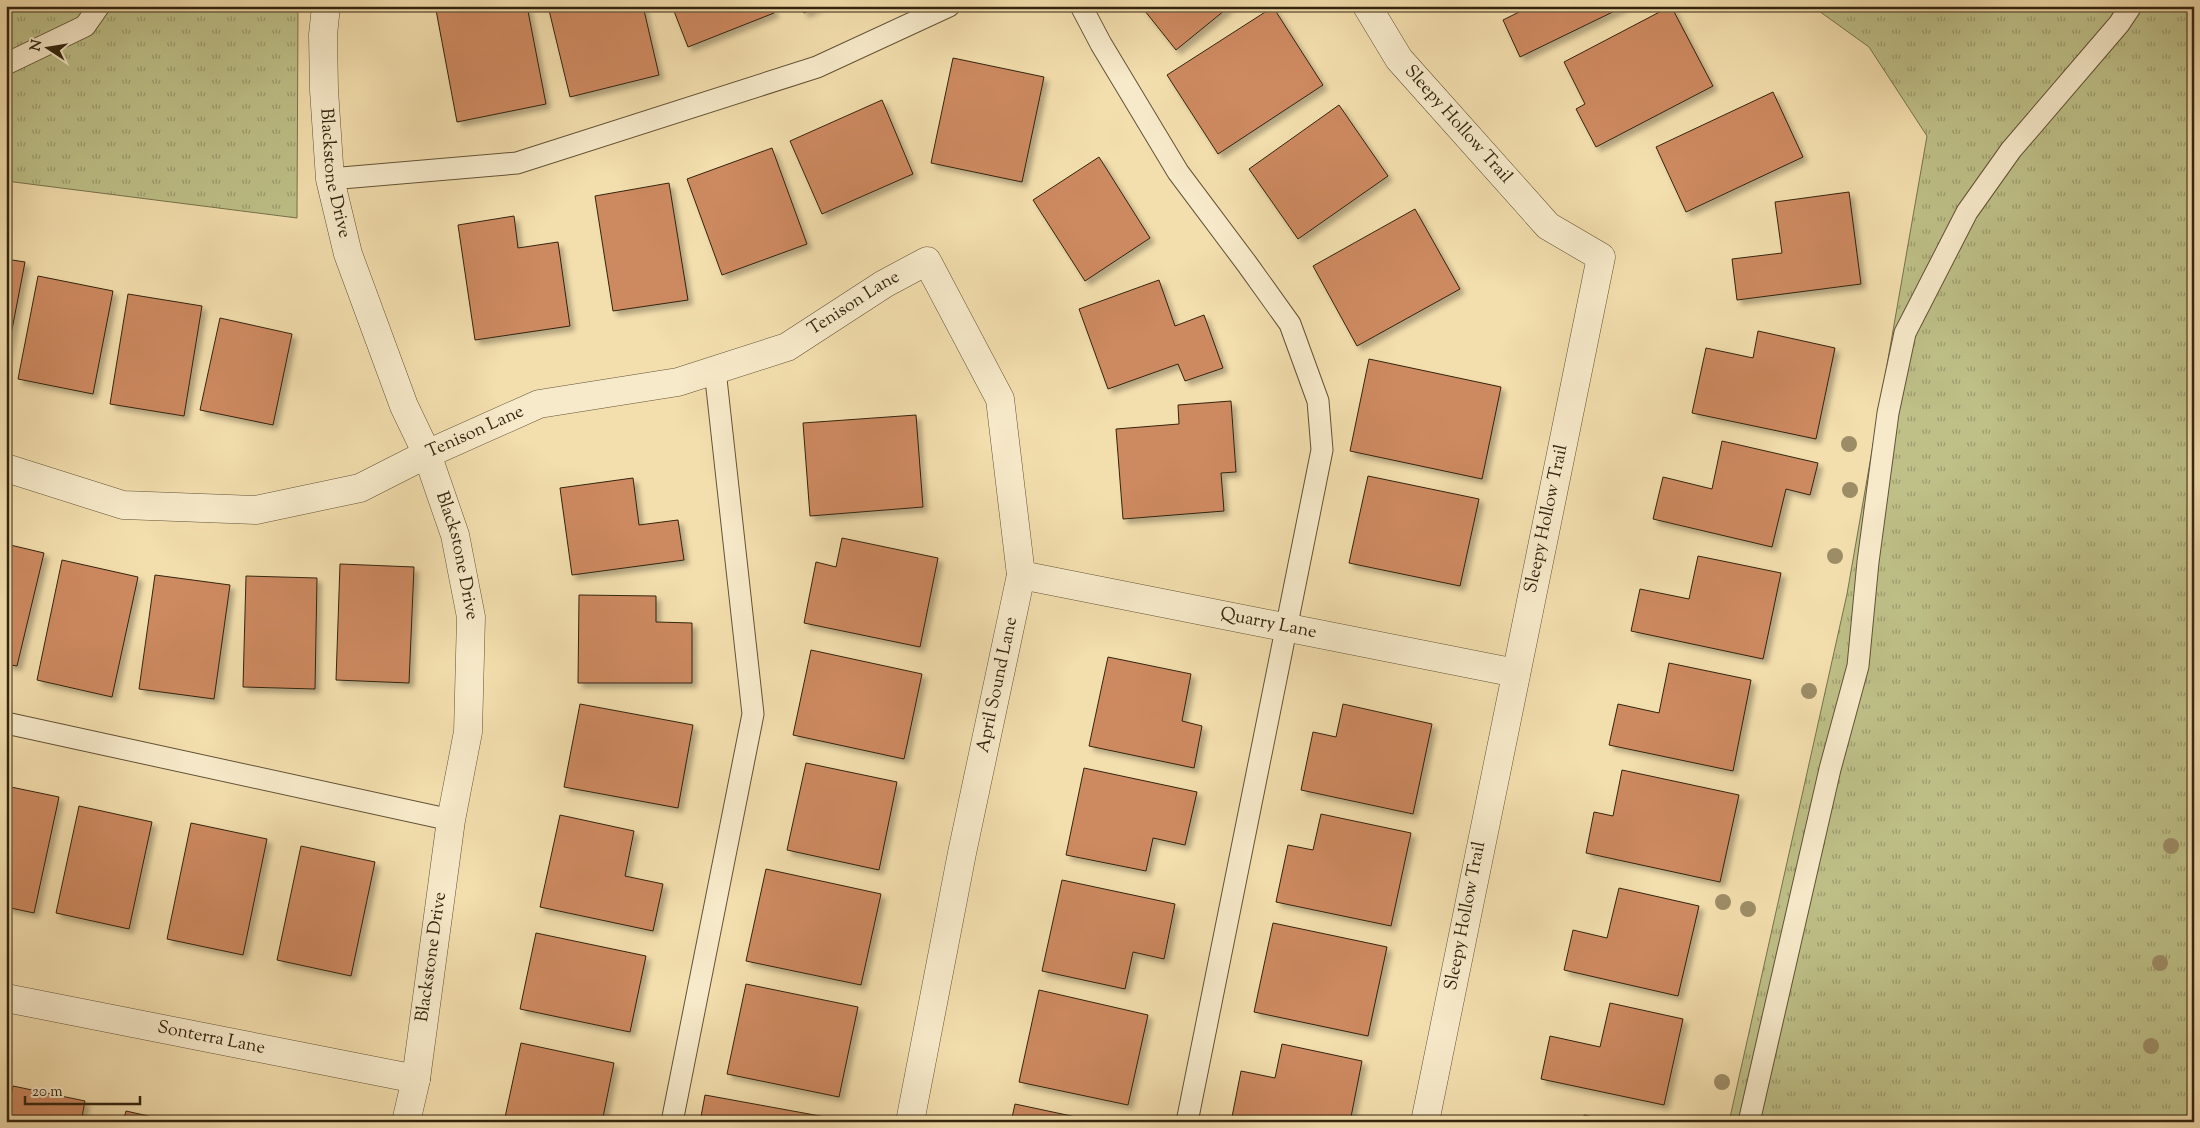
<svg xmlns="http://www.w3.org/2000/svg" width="2200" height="1128" font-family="'Sorts Mill Goudy',serif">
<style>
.grass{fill:url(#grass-tufts);stroke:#78724c}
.building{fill:#cd8961;stroke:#33240f;filter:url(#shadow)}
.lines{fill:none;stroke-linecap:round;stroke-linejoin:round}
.service-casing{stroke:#635236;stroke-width:23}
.minor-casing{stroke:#635236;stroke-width:29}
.service{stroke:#f7eaca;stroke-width:21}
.minor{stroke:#f7eaca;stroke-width:28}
.tree{fill:#9d8d67}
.labels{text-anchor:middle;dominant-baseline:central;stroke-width:4;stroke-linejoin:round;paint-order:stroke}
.street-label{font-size:18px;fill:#33240f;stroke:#f7eaca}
</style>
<defs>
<pattern id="grass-tufts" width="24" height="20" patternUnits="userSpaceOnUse" patternTransform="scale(1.25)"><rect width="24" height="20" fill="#bec088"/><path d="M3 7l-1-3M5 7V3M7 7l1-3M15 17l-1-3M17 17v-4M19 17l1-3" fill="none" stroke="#9b9c6e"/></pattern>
<filter id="shadow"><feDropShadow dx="4.5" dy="4.5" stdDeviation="2.5" flood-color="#0004"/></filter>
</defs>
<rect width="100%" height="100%" fill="#f3dead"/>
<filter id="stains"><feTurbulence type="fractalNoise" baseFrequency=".004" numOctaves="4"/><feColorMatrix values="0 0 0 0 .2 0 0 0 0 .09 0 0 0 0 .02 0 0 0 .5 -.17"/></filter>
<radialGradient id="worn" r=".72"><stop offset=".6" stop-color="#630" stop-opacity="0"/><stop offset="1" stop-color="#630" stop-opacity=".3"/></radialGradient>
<g class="grass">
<path d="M6,6H298L297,218L6,181Z"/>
<path d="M1812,6H2194V1122H1729L1847,594L1927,136L1869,47Z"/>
</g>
<g class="building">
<path d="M456,6H527L546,104L457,122L436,10Z"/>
<path d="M548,6H643L659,75L570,97Z"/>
<path d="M672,6H772L774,13L688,47Z"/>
<path d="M801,6H820L804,13Z"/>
<path d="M1141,6H1230L1176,50Z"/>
<path d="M1531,6H1625L1520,57L1503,20Z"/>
<path d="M1671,6L1713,86L1596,147L1576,109L1585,104L1564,62Z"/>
<path d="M1273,7L1323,85L1218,154L1167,75Z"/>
<path d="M953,58L1044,77L1022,182L931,163Z"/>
<path d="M1773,92L1803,157L1686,212L1656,147Z"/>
<path d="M882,100L913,174L822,214L790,141Z"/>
<path d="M1339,105L1388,176L1298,239L1249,169Z"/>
<path d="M772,148L807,244L722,275L687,179Z"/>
<path d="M1099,157L1150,238L1085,281L1033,200Z"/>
<path d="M669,183L688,300L613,311L595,196Z"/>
<path d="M1849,192L1861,284L1737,300L1732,259L1782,253L1775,202Z"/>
<path d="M1415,209L1460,289L1357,346L1313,266Z"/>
<path d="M514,216L518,248L558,242L570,326L475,340L458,225Z"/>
<path d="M6,259L25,262L6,361Z"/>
<path d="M38,276L113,291L93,394L18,379Z"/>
<path d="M1159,280L1175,326L1204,315L1223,368L1185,381L1178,364L1108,389L1079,309Z"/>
<path d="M128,294L202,306L184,416L110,404Z"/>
<path d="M220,318L292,334L273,425L200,410Z"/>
<path d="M1758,331L1835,348L1816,439L1692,413L1706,348L1753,358Z"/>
<path d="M1369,359L1501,387L1482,479L1350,451Z"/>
<path d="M1231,401L1236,472L1221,473L1224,511L1123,519L1116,429L1179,424L1178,405Z"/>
<path d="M916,415L923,507L810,516L803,423Z"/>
<path d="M1722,441L1818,463L1810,495L1786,489L1772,547L1653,519L1663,477L1712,489Z"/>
<path d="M1368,476L1479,499L1460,586L1349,563Z"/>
<path d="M633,478L639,525L678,520L684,560L572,575L560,488Z"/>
<path d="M842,538L938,558L920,647L804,623L816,562L836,567Z"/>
<path d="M6,544L44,553L17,666L6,664Z"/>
<path d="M1698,556L1781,573L1763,659L1631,631L1640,589L1689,599Z"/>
<path d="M62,560L138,577L112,697L37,680Z"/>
<path d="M340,564L414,567L409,683L336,680Z"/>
<path d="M155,575L230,585L214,699L139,689Z"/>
<path d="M246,576L317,578L315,689L243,687Z"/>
<path d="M579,595L656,596V622L692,623V683H578Z"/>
<path d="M811,650L922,674L904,759L793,735Z"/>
<path d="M1108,657L1191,674L1182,721L1202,726L1194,768L1089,746Z"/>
<path d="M1669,663L1751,680L1733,771L1609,745L1618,704L1659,713Z"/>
<path d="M580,704L693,725L678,808L564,787Z"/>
<path d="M1343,704L1432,724L1413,814L1301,790L1313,732L1336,737Z"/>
<path d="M806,763L897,782L879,870L787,850Z"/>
<path d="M1084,768L1197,792L1185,845L1153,838L1146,871L1066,855Z"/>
<path d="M1622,770L1739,795L1720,882L1586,853L1594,812L1613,816Z"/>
<path d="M6,786L59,797L34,913L6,907Z"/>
<path d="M79,806L152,822L129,929L56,913Z"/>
<path d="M1321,814L1411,833L1391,926L1276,902L1288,845L1313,850Z"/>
<path d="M560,815L634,831L625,876L663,884L653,931L540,907Z"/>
<path d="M191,823L267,839L243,955L167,939Z"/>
<path d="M301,846L375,862L351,976L277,960Z"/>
<path d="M766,869L881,894L861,985L746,961Z"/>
<path d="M1062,880L1175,904L1164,959L1133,952L1125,989L1042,971Z"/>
<path d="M1619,888L1699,906L1678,996L1564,970L1573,930L1607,938Z"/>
<path d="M1273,923L1387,947L1368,1036L1254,1012Z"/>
<path d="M536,933L646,956L630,1032L520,1009Z"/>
<path d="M746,984L858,1007L839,1097L727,1074Z"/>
<path d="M1039,990L1148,1015L1128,1105L1019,1082Z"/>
<path d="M1610,1003L1683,1019L1664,1105L1541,1079L1550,1036L1600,1047Z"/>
<path d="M521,1043L614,1063L602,1122H504Z"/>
<path d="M1282,1044L1362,1061L1350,1122H1231L1241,1071L1275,1078Z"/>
<path d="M13,1086L85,1101L81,1122H6Z"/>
<path d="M705,1095L831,1118L830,1122H700Z"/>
<path d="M1015,1104L1095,1121V1122H1011Z"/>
<path d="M126,1111L175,1122H123Z"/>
<path d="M1584,1115L1616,1122H1583Z"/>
</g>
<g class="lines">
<g class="service-casing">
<g id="service">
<path d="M1081,6L1101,44L1178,172L1247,264L1290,324L1318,401L1322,450L1187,1122"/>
<path d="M6,64L85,26L99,6"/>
<path d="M330,179L517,163L817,67L949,6"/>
<path d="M6,723L451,820"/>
<path d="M672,1122L753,714L715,370"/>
<path d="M1749,1122L1830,769L1858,666L1868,562L1888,413L1905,333L1967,212L2011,150L2119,24L2131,6"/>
</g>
</g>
<g class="minor-casing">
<g id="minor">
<path id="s1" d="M326,6L323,35L324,90L330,179L348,254L404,406L427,454L455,535L471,617L468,732L451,820L416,1079L406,1122"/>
<path id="s2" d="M1367,6L1399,59L1548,226L1601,257L1425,1122"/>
<path id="s3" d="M6,468L123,505L256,510L360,488L427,454L539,404L678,382L787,347L884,284L927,261L1000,399L1021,575L962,853L910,1122"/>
<path id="s4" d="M1021,575L1516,673"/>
<path id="s5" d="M6,998L416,1079"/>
</g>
</g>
<use href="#service" class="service"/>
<use href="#minor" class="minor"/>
</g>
<g class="tree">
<circle cx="1849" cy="444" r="8"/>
<circle cx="1850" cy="490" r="8"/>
<circle cx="1835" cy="556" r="8"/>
<circle cx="1809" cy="691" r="8"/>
<circle cx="2171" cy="846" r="8"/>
<circle cx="1723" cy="902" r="8"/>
<circle cx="1748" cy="909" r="8"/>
<circle cx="2160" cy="963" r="8"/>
<circle cx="2151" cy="1046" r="8"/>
<circle cx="1722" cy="1082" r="8"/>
</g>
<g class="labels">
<g class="street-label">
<text stroke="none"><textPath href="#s2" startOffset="150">Sleepy Hollow Trail</textPath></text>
<text stroke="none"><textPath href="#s1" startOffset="168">Blackstone Drive</textPath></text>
<text stroke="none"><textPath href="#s3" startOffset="895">Tenison Lane</textPath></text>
<text stroke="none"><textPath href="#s3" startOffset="490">Tenison Lane</textPath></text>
<text transform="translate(1547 519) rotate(-78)">Sleepy Hollow Trail</text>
<text stroke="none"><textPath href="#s1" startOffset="572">Blackstone Drive</textPath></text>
<text stroke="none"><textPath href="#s4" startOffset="252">Quarry Lane</textPath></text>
<text transform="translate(998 685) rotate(-78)">April Sound Lane</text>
<text transform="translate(1466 916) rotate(-79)">Sleepy Hollow Trail</text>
<text transform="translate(432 957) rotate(-82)">Blackstone Drive</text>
<text stroke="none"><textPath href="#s5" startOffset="209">Sonterra Lane</textPath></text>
</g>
</g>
<rect width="2200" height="1128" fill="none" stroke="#f3dead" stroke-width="25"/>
<rect x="8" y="8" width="2185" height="1113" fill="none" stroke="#33240f" stroke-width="2.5"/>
<rect x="12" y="12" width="2175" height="1103" fill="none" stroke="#33240f"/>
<g transform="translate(48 48) rotate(282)" stroke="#f7eaca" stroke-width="4" paint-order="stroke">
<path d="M0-4L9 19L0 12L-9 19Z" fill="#33240f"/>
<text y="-8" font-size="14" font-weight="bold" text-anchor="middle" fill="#33240f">N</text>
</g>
<path d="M25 1096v8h115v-8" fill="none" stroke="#33240f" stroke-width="2.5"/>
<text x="32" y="1096" font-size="15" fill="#33240f" stroke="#f7eaca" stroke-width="4" paint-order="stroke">20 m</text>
<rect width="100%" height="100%" filter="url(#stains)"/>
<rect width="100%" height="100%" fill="url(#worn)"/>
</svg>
